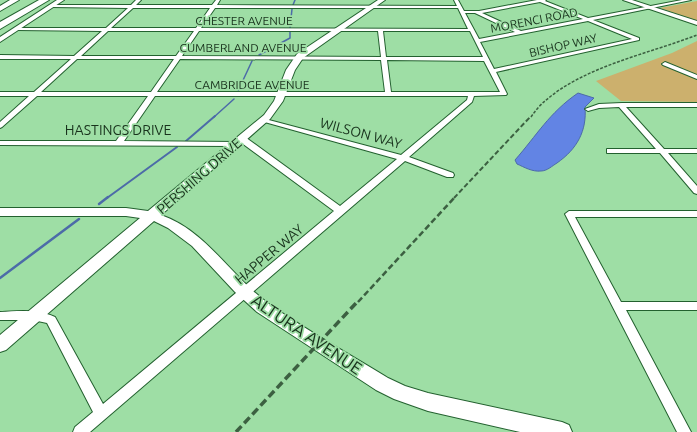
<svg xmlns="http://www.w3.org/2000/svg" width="697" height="432" font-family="Ubuntu,sans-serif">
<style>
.green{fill:#ccb06d}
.water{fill:#6284e4;stroke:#4c6ba8}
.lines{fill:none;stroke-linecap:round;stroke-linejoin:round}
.stream-far2{stroke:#4c6ba8;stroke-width:1.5}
.stream-far1{stroke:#4c6ba8;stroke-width:2}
.stream{stroke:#4c6ba8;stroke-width:2.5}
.street-casing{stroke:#23612f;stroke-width:2}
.secondary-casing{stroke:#23612f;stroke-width:2}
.highway-casing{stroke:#23612f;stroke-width:2}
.street{fill:#fff;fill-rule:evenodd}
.secondary{fill:#fff;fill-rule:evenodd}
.highway{fill:#fff;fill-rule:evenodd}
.rail-far3{stroke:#3c6041;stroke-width:1.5;stroke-dasharray:3 1.5;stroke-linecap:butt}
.rail-far2{stroke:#3c6041;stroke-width:2;stroke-dasharray:5 2.5;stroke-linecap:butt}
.rail-far1{stroke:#3c6041;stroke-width:2.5;stroke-dasharray:6 3;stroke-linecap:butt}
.rail{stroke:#3c6041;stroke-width:3.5;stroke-dasharray:8 4;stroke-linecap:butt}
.labels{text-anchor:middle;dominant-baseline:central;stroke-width:3.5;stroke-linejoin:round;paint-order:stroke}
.far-street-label{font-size:12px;fill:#18321c;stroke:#9edea5}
.street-label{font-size:14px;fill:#18321c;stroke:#9edea5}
.near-street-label{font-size:17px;fill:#18321c;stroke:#9edea5}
</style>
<rect width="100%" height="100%" fill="#9edea5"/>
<g class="green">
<path d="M697,1V21L660,8Z"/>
<path d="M697,41V102L621,101L596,81L672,53Z"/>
</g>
<path class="water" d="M578,93L594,98L585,107C587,131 577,149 557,163C552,166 547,171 541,171C532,172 524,167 517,164L515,160C537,135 549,113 578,93Z"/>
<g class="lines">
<g class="stream-far2">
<path d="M293,5L295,0"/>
<path d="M290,28L292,9"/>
<path d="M259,55L290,38V32"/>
<path d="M238,91L252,61"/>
<path d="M214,117L234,99"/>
</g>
<g class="stream-far1">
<path d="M186,141L215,116"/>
<path d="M107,198L177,147"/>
</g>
<g class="stream">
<path d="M99,204L108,197"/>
<path d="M0,278L79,219"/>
</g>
<g class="street-casing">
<g id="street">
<path d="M136,0H141L136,5H212L216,0H220L217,5L457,6L454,0H458L464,11H479L537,0H546L545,1L588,18L682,0H691L593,20L639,38V40L496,72L507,94L506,95L474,96L472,102L409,157L453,173L454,175L453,177H447L405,161L90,432H73L75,427L93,412L47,323L33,320H0V312C19,311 37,309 55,317L103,404L334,211L239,141V137H245L340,206L397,159L261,121V119H265L401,155L467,100L468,96H155L124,141L236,142L240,144L236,146L0,145V141H116L148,96H37L2,127L0,128V122L29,96H0V92H34L71,59H0V55L74,56L102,31L17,30L15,29L17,28H106L128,8L51,7L49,6L51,5H131ZM540,2L583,19L521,31L482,13ZM133,8H210L196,28H111ZM215,8H458L468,29L201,28ZM465,13H475L515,32L479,39ZM588,21L632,39L494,69L480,42ZM108,31H194L176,56H81ZM199,31H378L381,57L182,56ZM383,31H470L483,57H386ZM77,59H174L151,92H41ZM180,59L381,60L385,92H157ZM387,60L484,61L500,92H391Z"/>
<path d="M665,62L697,75V79L663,65L662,64Z"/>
<path d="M622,103H697V107H626L664,149H697V153H668L697,186V194L694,193L660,153H607V149H656L619,107L599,108L588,111L585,109L599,104Z"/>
<path d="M569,211H697V217H575L621,302H697V310H626L691,432H677L565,214Z"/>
</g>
</g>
<g class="secondary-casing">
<g id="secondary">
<path d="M57,0H64L0,42V37Z"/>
<path d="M378,0H385L303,58L295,70L283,101L270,119L161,215C207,231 230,276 269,304C306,330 349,354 388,378L405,386L428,393L562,422L569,425L572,432H520L428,411L394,399L376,390L257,312L235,292L192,246L168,228L154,221L6,350L0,352V335L140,218L126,216H0V208H126L148,211L264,115L274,101L286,70L297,54Z"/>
<path d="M623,0H632L697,21V25Z"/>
</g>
</g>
<g class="highway-casing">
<g id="highway">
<path d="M10,0H19L0,11V6Z"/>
<path d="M39,0H49L0,29V22Z"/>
</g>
</g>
<use href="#street" class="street"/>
<use href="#secondary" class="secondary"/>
<use href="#highway" class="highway"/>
<path class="rail-far3" d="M531,117C535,111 540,105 545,101C585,66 648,54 697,35"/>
<path class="rail-far2" d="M454,198L531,116"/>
<path class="rail-far1" d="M358,302L455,197"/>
<path class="rail" d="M236,432L358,301"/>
</g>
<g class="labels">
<g class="far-street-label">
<text x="244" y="20">CHESTER AVENUE</text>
<text transform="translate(534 20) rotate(-11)">MORENCI ROAD</text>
<text transform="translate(563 45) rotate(-13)">BISHOP WAY</text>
<text x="243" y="47">CUMBERLAND AVENUE</text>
<text x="252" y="84">CAMBRIDGE AVENUE</text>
</g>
<g class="street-label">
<text x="118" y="130">HASTINGS DRIVE</text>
<text transform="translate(361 133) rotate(15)">WILSON WAY</text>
<text transform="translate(199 176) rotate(-41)">PERSHING DRIVE</text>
<text transform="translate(269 254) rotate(-40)">HAPPER WAY</text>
</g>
<g class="near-street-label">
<text transform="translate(307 334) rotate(34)">ALTURA AVENUE</text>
</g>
</g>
</svg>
